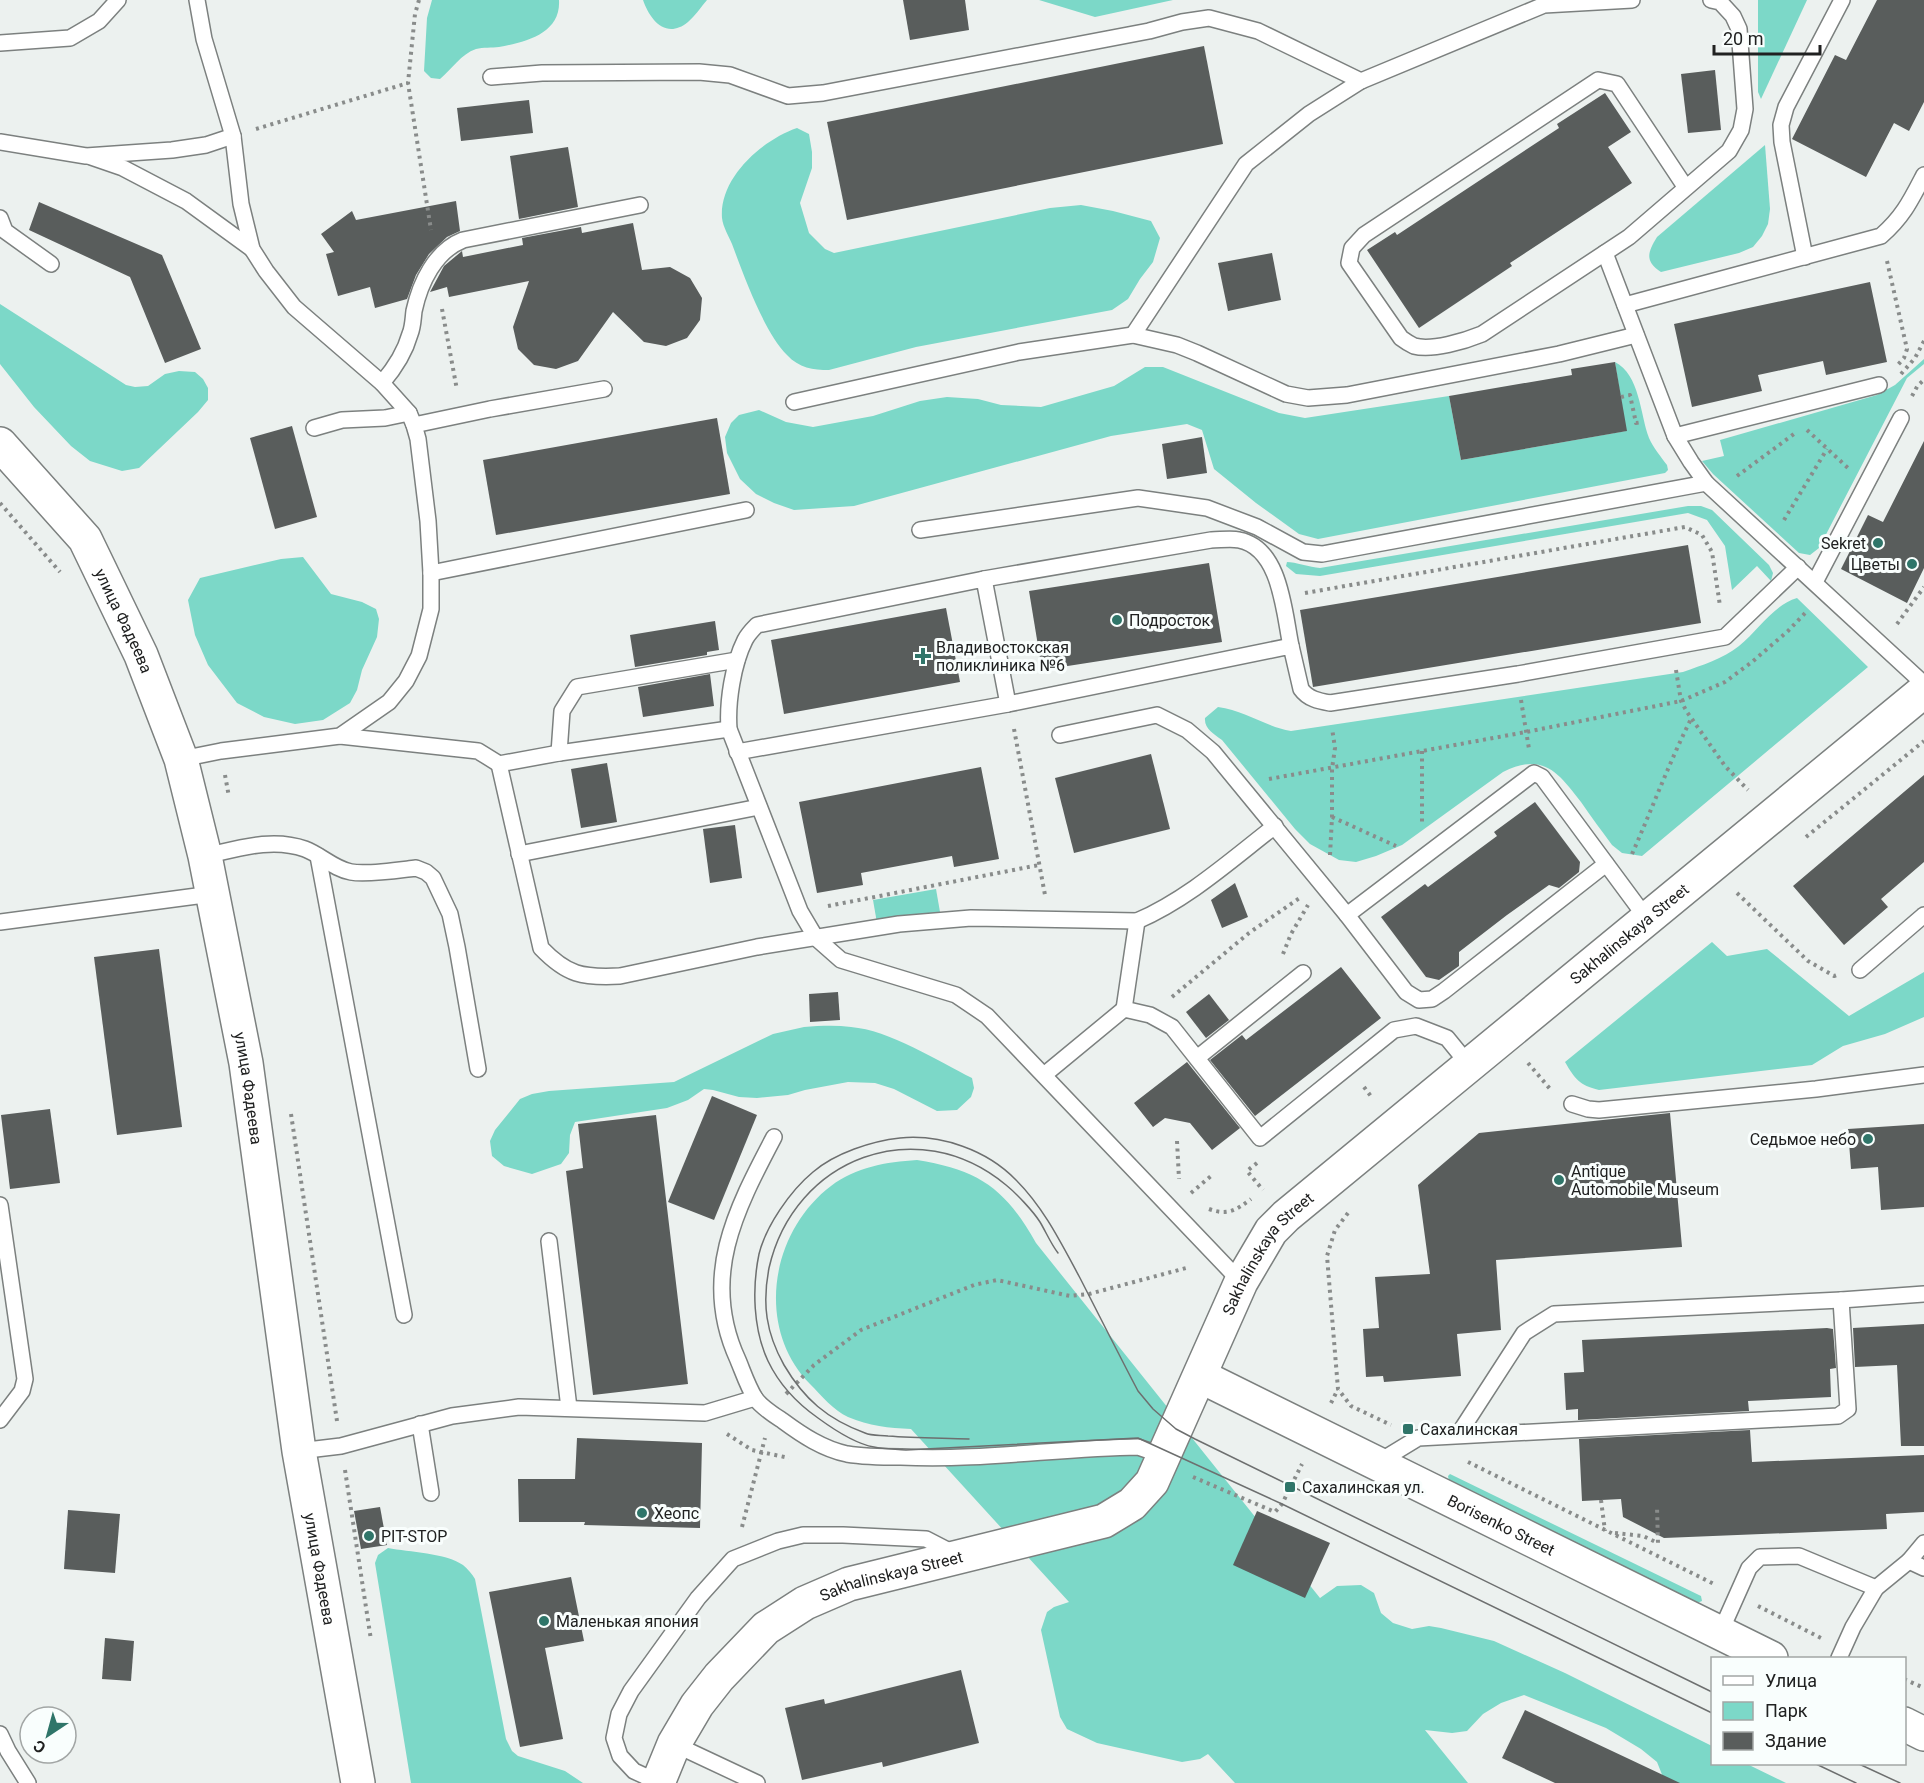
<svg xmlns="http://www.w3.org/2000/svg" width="1924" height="1783" font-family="Roboto,sans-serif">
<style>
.green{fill:#7cd8c8}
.building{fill:#595d5c}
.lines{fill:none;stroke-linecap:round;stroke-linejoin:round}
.service-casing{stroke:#7c807f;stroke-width:18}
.primary-casing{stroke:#7c807f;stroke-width:36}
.path{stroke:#898c8b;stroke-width:4;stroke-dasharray:3 4.5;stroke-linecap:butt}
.service{stroke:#fff;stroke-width:15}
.primary{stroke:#fff;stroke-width:33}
.tram{stroke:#6d6f6f;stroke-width:1.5}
.poi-dot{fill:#2f7569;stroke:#f9fefd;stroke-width:2}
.labels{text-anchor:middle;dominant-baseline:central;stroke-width:6;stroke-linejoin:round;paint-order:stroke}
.poi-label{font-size:16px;fill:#202121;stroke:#f9fefd;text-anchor:start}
.street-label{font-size:16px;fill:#202121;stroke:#f9fefd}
</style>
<rect width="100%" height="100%" fill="#ecf1ef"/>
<g class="green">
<path d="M432,0H559C561,33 527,42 499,47C492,48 483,47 476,49C461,54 452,69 440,79L431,78L424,71L427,18Z"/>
<path d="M643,0H707C701,7 695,16 688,22C666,40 650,20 643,0Z"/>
<path d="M1039,0H1173L1095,17Z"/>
<path d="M1758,0H1807L1761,99L1758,92Z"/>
<path d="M797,128L809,134L812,152V168L800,203L809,233L825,249L834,253L1050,208L1081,205L1113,211L1151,221L1160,238L1153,262L1140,279L1128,299L1112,310L916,347L829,370C813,370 799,368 787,355C764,332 744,276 732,244C729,237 723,227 722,218C719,178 762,140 797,128Z"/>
<path d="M1765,145L1770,209L1768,224L1762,236L1753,247L1739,253L1661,272C1644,261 1648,252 1657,237Z"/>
<path d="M0,304L126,385L135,387L148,386L165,374L179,371L195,372L203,379L208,388V400L198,412L139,468L122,471L90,461L71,446L34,407L0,364Z"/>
<path d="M1924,359V364L1907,378L1819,548L1810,555L1799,553L1713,474L1702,461L1724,456L1720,440L1877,395L1895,385Z"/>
<path d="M1615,362C1640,375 1640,414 1649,438C1653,447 1661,457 1667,465L1668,470L1665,473L1318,539L1299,534L1256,503L1214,469L1202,430L1187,424L1111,436L854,506L794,510L774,503L756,494L740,479L727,453L725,437L731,423L739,415L759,410L786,422L813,427L873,416L920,401L947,397L978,399L1001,405L1041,407L1114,386L1145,367H1163L1279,413L1305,418L1449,396L1461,460L1626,431Z"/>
<path d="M1688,506H1701L1712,510L1769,565L1773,573L1771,581L1757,566L1732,590L1725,546L1707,520L1688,513L1320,576L1296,574L1286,566L1287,562C1295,562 1310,567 1320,568Z"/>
<path d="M303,557L331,594L362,602L376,609L379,619L377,637L362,670L357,690L350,703L323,720L295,724L264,717L237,703L208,665L195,635L188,600L200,578L281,559Z"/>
<path d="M1797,598L1868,667L1642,856L1622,853L1612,845C1602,831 1591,817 1581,802C1558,772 1543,752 1503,772L1402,845L1376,856L1356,862L1339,860L1310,844L1295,829L1222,740C1214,734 1204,729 1205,718L1218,707C1244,710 1266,727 1291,731L1683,672C1702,665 1723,659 1739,646C1758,631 1773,605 1797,598Z"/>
<path d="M936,889L940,912L877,923L873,900Z"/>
<path d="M1712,942L1727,956L1767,949L1849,1016L1924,972V1017L1885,1034L1843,1046L1812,1065L1599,1090C1579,1085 1575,1079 1565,1062Z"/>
<path d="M804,1027C819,1026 835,1025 851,1027C889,1030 938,1061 972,1078L974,1088L971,1097L957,1110L937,1111L894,1089L875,1083L848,1082L805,1090L788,1095L757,1098L739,1097L713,1090L704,1089L688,1100L667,1108L575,1122L570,1135L569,1153L561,1164L532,1174L504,1166L492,1156L490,1141L495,1130L520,1099L532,1094L549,1091L674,1082L773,1034Z"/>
<path d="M917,1160C979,1170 1005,1188 1036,1243L1320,1598L1337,1586L1361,1585L1374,1593L1381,1613L1393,1623L1412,1629L1429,1626L1441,1628L1494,1641L1565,1673L1712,1746V1764H1747L1786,1783H1663V1777L1657,1762L1641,1749L1606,1728L1524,1695L1501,1703L1483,1714L1467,1731L1452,1733L1425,1730L1468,1783H1235L1208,1754L1200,1759L1182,1762L1097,1743L1067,1729L1060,1717L1041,1630L1047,1612L1054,1607L1069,1602L911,1429C889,1428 869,1426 848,1417C834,1411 821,1395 810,1384C755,1328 770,1232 831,1186C856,1167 886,1162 917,1160Z"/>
<path d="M1450,1474L1701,1596L1702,1601L1697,1603L1449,1481L1448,1476Z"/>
<path d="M388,1548C409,1552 446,1553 463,1565C468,1569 472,1574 475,1579L506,1739L512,1751L518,1756L565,1771L583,1783H411L375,1563L378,1555Z"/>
</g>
<g class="building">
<path d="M903,0H965L969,30L910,40Z"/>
<path d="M1877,0H1924V102L1909,131L1894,123L1866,177L1792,139L1835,55L1846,60Z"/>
<path d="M1204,46L1223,144L847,220L827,122Z"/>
<path d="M1715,70L1721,130L1688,133L1681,74Z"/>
<path d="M1605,93L1631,132L1608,147L1632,183L1510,263L1512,266L1419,328L1367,250L1395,232L1397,235L1559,128L1557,124Z"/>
<path d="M529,100L533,133L461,141L457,108Z"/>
<path d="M568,147L578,207L519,219L510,156Z"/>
<path d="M456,201L460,231L447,237L429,254L416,275L407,299L375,308L370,287L338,296L326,254L334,252L321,234L352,211L356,220Z"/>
<path d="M39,202L162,255L201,349L165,363L130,277L29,230Z"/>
<path d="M633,223L642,270L670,267L690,278L702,298L700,320L687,338L666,346L644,342L613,312L578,361L556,369L534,365L518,349L513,327L529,281L449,297L447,287L430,292L444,266L462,251L463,257L523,245L522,238L581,227L582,233Z"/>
<path d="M1272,253L1281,300L1228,311L1218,263Z"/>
<path d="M1870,282L1887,362L1826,375L1823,361L1758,375L1762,391L1692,407L1674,324Z"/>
<path d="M1615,362L1627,431L1461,460L1449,396L1572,375L1571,369Z"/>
<path d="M717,418L730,494L496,535L483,460Z"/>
<path d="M292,426L317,517L275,529L250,438Z"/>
<path d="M1202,437L1207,473L1167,479L1162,444Z"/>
<path d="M1924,441V568L1907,603L1841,569L1868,515L1883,522Z"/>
<path d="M1688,545L1701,623L1313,687L1300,610Z"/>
<path d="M1209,563L1222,642L1042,670L1029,591Z"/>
<path d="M946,608L960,682L784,714L771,640Z"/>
<path d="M715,621L719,650L707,652V655L635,667L630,635Z"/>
<path d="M710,674L714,706L643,717L638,687Z"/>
<path d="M1151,754L1170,829L1074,853L1055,778Z"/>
<path d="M607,763L617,822L581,828L571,769Z"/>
<path d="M981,767L999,859L954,867L952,856L861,873L863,885L817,893L799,802Z"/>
<path d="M1924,775V862L1881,899L1888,907L1844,945L1793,886Z"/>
<path d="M1535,802L1580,862L1579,872L1559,888L1549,885L1507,915L1459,952V966L1439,980L1426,977L1381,917L1425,884L1428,887L1497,836L1494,832Z"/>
<path d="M735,825L742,878L710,883L703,829Z"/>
<path d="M1235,883L1248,917L1222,928L1211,900Z"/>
<path d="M159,949L182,1127L117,1135L94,957Z"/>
<path d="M1341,967L1381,1018L1255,1116L1210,1060L1242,1035L1246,1040Z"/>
<path d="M838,992L840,1020L810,1022L809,994Z"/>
<path d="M1209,994L1229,1020L1206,1038L1186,1012Z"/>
<path d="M1187,1062L1240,1128L1212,1150L1190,1123L1165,1118L1153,1127L1134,1103Z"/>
<path d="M712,1096L757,1115L714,1220L668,1202Z"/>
<path d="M50,1109L60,1183L10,1189L1,1115Z"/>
<path d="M1670,1113L1682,1247L1496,1260L1501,1330L1457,1334L1461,1376L1384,1382L1383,1376L1366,1377L1363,1329L1379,1328L1375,1277L1430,1274L1418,1185L1479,1133Z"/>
<path d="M656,1115L688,1384L593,1395L566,1171L583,1168L578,1124Z"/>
<path d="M1924,1124V1207L1881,1210L1878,1167L1851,1169L1848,1129Z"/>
<path d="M1924,1324V1446H1901L1897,1365L1855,1367L1853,1328Z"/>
<path d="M1827,1328L1833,1329L1836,1368L1830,1369L1831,1397L1748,1401L1749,1411L1578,1420V1409L1566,1410L1564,1373L1584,1372L1582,1340Z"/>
<path d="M1750,1430L1752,1462L1924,1455V1512L1886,1514L1887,1529L1664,1538L1623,1517L1621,1499L1582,1501L1579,1439Z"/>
<path d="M577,1438L702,1443L700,1528L584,1525L585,1522H519L518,1479H575Z"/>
<path d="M380,1507L387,1545L361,1549L354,1511Z"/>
<path d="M68,1510L120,1514L115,1573L64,1569Z"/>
<path d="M1257,1511L1330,1543L1305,1598L1233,1565Z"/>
<path d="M571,1577L584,1641L545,1648L563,1739L520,1747L489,1592Z"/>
<path d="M105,1638L134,1641L131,1681L102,1679Z"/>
<path d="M961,1670L979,1743L883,1767L882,1762L802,1780L785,1708L824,1699L825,1704Z"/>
<path d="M1525,1710L1680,1783H1555L1502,1758Z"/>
</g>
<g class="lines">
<g class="service-casing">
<g id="service">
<path d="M0,43L70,38L99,21L118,0"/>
<path d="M491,77L542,73L699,72L730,75L788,96L823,93L1149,31L1182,22L1209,18L1258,31L1361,81"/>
<path d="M0,142L86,156L172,150L206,145L233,136"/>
<path d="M91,157L123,168L186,201L252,249"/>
<path d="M1686,188L1617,84L1598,80L1364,235L1352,248L1349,263L1401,338C1405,341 1410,344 1414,346C1432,351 1465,341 1482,334L1629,237L1729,151L1741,130L1745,109L1739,29L1733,16L1720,2L1711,0"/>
<path d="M0,218L5,231L51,264"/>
<path d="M1605,253L1675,436L1691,462L1706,483L1924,684"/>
<path d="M1805,257L1782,142L1781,125L1786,107L1842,0"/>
<path d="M1625,305L1881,236C1903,217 1911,200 1924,175"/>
<path d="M1133,335L1246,164L1309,114L1361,81L1544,5L1632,0"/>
<path d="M382,383C394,369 405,352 410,334C413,327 413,319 414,311C420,283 435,251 463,240L640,205"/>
<path d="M794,402L1019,352L1133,335L1177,345L1197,353L1286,394L1308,398L1347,395L1559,354L1636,335"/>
<path d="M414,425L490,409L604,389"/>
<path d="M314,428L342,420L385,418L409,413"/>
<path d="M1675,436L1879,385"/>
<path d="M920,530L1138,498L1207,508L1257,527L1303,552L1322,554L1706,483"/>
<path d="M431,573L746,510"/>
<path d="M984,579L1211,540C1220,540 1231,538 1239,540C1281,548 1284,613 1291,646"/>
<path d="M1815,582L1901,418"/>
<path d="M1008,704L984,579L757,625C753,629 748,634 745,640C733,664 727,702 729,729L800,911L816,938L841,960L956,995L987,1016L1241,1282"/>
<path d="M1060,735L1157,715L1187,730L1213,752L1347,915L1406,992L1419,1000L1432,999L1444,991L1606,864"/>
<path d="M340,736L478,751L499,764L559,753L729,729"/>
<path d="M737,752L1008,704L1291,646L1301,689C1308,699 1319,701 1330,703L1518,674L1725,637L1798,567"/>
<path d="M559,753L562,711L577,687L737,660"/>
<path d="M181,759L221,751L340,736L389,702L406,681L419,656L431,609V573L428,521L418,439L414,425L409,413L382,383L294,307L266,271L252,249L241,204L233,136L204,39L197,0"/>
<path d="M499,764L541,948C567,975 582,978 620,976L757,947L899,924L971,918L1137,921C1188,899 1231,860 1275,826"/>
<path d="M519,854L759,807"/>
<path d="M205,856C237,849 272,837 305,849C321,855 334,869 351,872C367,875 399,870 416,868L426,872L433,878L450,914L457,947L478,1069"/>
<path d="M318,856L404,1315"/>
<path d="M1347,915L1534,773L1542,777L1647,919"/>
<path d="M0,922L212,894"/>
<path d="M1860,970L1924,915"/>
<path d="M1124,1009L1137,921"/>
<path d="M1197,1058L1303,973"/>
<path d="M1044,1075L1124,1009L1150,1015L1172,1027L1260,1138L1394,1030L1416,1026L1447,1038L1469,1065"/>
<path d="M1572,1104L1588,1109L1599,1110L1816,1089L1924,1075"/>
<path d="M774,1137C735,1211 700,1278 738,1360C743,1372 748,1387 755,1398C761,1407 774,1415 783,1421C802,1435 823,1449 847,1454C865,1457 884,1457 901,1457C980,1461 1059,1448 1138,1447L1164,1456"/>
<path d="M0,1205L25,1379L22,1391L0,1420"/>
<path d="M549,1241L569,1408"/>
<path d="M420,1424L431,1493"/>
<path d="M1458,1435L1524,1333L1554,1314L1841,1300"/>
<path d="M299,1451L341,1446L452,1416L519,1407L705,1413L755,1398"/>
<path d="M1377,1463L1418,1438L1838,1416L1848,1409L1841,1300L1924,1294"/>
<path d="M1909,1561L1924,1568"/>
<path d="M1720,1633L1749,1568L1760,1557L1799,1556L1876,1588"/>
<path d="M1839,1658L1853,1627L1876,1588L1909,1561L1924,1543"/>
<path d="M0,1734L8,1751L28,1783"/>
<path d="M674,1744L757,1783"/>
<path d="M658,1782L634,1771L620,1756L614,1738L619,1714L631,1691L698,1598L733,1559L778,1541L803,1535H843L926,1539L957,1555"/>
</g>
</g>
<g class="primary-casing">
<g id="primary">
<path id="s1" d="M0,444L85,539L141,655L181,759L205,856L246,1063L299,1451L358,1783"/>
<path id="s2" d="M1200,1376L1771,1658"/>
<path d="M1904,1724L1924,1734"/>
<path id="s3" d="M658,1783L674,1744L697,1705L719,1677L766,1628L805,1603L849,1584L1104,1521L1132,1504L1152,1482L1241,1282L1271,1231L1286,1216L1924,691"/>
</g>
</g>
<g class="path">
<path d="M419,0L415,14L408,83L431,230"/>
<path d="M256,129L408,83"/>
<path d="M1887,261L1907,349L1904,358L1896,367"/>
<path d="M442,309L457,390"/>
<path d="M1901,374L1915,358L1924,341"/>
<path d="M1912,396L1918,385L1924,380"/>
<path d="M1621,397L1630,395L1636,423L1643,422"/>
<path d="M1807,430L1848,468"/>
<path d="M1737,476L1794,434"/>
<path d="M0,503L60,572"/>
<path d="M1784,520L1827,449"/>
<path d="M1305,593L1685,527L1702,535L1712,552L1720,606"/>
<path d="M1897,624L1924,587"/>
<path d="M1676,670L1681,701L1687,712L1725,766L1748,790"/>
<path d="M1521,700L1529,749"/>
<path d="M1014,729L1045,895"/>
<path d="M1422,751V826"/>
<path d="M225,775L229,797"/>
<path d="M1269,779L1526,732L1681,701L1725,682L1752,662L1788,631L1808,610"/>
<path d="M1332,817L1396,846"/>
<path d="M1806,837L1924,741"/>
<path d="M1632,854C1652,809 1669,763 1691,719"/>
<path d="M1330,855L1332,817V769L1335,748L1332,728"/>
<path d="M1737,893L1808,961L1834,976L1837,975"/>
<path d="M828,906L1039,865"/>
<path d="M1283,954L1291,934L1308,905"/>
<path d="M1172,997L1249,933L1301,897"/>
<path d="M1528,1063L1551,1090"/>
<path d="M1364,1087L1373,1099"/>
<path d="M291,1114L337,1421"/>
<path d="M1177,1141L1179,1179"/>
<path d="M1257,1163L1247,1171L1263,1190"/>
<path d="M1191,1193L1211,1176"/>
<path d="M1209,1209C1228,1216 1236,1210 1251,1199"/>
<path d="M1348,1213L1335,1230L1327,1256L1338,1389L1351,1406L1391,1425"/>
<path d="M786,1394L814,1365L861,1330L974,1285L997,1280L1070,1296L1089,1294L1190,1267"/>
<path d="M1331,1403L1338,1389"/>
<path d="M727,1434L752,1450L789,1458"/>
<path d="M1468,1462L1714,1584"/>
<path d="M345,1470L371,1640"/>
<path d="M1193,1477L1275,1512L1282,1504L1302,1464"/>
<path d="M1601,1500L1605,1531"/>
<path d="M742,1527L765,1438"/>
<path d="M1615,1533L1643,1536L1658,1543L1657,1507"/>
<path d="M1758,1606L1821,1638"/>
<path d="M1904,1679L1924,1688"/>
</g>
<use href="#service" class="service"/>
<use href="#primary" class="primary"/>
<g class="tram">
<path d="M969,1439C942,1438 915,1438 888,1436C880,1435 872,1436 865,1433C827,1419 804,1399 784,1365C766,1333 762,1304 769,1268C794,1158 917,1111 1006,1185C1016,1193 1033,1211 1040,1222C1046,1232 1051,1244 1058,1253"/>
<path d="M1712,1692L1195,1439L1176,1429L1153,1409L1138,1391C1118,1353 1099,1315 1080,1278C1061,1243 1044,1208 1016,1180C987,1150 941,1134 900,1138C872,1141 835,1153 813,1172C790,1191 766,1226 759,1254C752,1288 753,1329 768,1361C779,1384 798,1404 818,1418C833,1429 856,1444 874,1447C884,1449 895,1449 906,1450L1138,1438L1282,1504L1712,1713"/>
<path d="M1816,1764L1856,1783"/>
<path d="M1859,1764L1900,1783"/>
</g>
</g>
<g class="poi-dot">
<circle cx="1878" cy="543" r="6"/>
<circle cx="1912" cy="564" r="6"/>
<circle cx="1117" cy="620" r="6"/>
<path d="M920 647h6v6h6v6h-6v6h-6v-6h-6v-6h6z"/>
<circle cx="1868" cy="1139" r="6"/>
<circle cx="1559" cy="1180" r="6"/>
<rect x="1402" y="1423" width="12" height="12" rx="3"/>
<rect x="1284" y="1481" width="12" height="12" rx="3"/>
<circle cx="642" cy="1513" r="6"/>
<circle cx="369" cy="1536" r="6"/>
<circle cx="544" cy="1621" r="6"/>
</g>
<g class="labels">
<g class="poi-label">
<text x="1866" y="543" text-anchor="end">Sekret</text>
<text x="1900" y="564" text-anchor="end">Цветы</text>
<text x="1129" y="620">Подросток</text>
<text x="936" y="647">Владивостокская<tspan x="936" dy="18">поликлиника №6</tspan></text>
<text x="1856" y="1139" text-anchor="end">Седьмое небо</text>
<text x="1571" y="1171">Antique<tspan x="1571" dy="18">Automobile Museum</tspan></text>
<text x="1420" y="1429">Сахалинская</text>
<text x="1302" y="1487">Сахалинская ул.</text>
<text x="654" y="1513">Хеопс</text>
<text x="381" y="1536">PIT-STOP</text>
<text x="556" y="1621">Маленькая япония</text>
</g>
<g class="street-label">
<text stroke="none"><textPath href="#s1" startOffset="218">улица Фадеева</textPath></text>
<text stroke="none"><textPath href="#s3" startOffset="1354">Sakhalinskaya Street</textPath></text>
<text stroke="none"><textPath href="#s1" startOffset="704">улица Фадеева</textPath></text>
<text stroke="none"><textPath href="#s3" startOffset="868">Sakhalinskaya Street</textPath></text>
<text stroke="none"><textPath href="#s2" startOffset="336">Borisenko Street</textPath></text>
<text stroke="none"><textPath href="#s1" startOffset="1190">улица Фадеева</textPath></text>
<text stroke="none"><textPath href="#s3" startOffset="328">Sakhalinskaya Street</textPath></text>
</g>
</g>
<rect x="1711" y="1657" width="195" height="108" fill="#f9fefd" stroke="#a2a6a5" stroke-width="1.5"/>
<rect x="1723" y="1676" width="30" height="9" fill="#ffffff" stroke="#a2a6a5" stroke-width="1.5"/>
<text x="1765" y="1687" font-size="18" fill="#202121">Улица</text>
<rect x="1723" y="1702" width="30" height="18" fill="#7cd8c8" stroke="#a2a6a5" stroke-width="1.5"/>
<text x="1765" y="1717" font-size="18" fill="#202121">Парк</text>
<rect x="1723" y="1732" width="30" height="18" fill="#595d5c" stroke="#a2a6a5" stroke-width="1.5"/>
<text x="1765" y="1747" font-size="18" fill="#202121">Здание</text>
<g transform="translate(48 1735) rotate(216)"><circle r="28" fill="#f9fefd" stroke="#a2a6a5" stroke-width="1.5"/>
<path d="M0-4.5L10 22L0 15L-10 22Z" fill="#2f7569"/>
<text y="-9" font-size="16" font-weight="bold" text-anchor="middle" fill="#202121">С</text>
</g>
<path d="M1714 45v9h106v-9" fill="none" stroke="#202121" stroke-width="3"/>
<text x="1723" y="45" font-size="18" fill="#202121" stroke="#f9fefd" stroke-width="4.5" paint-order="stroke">20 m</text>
</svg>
